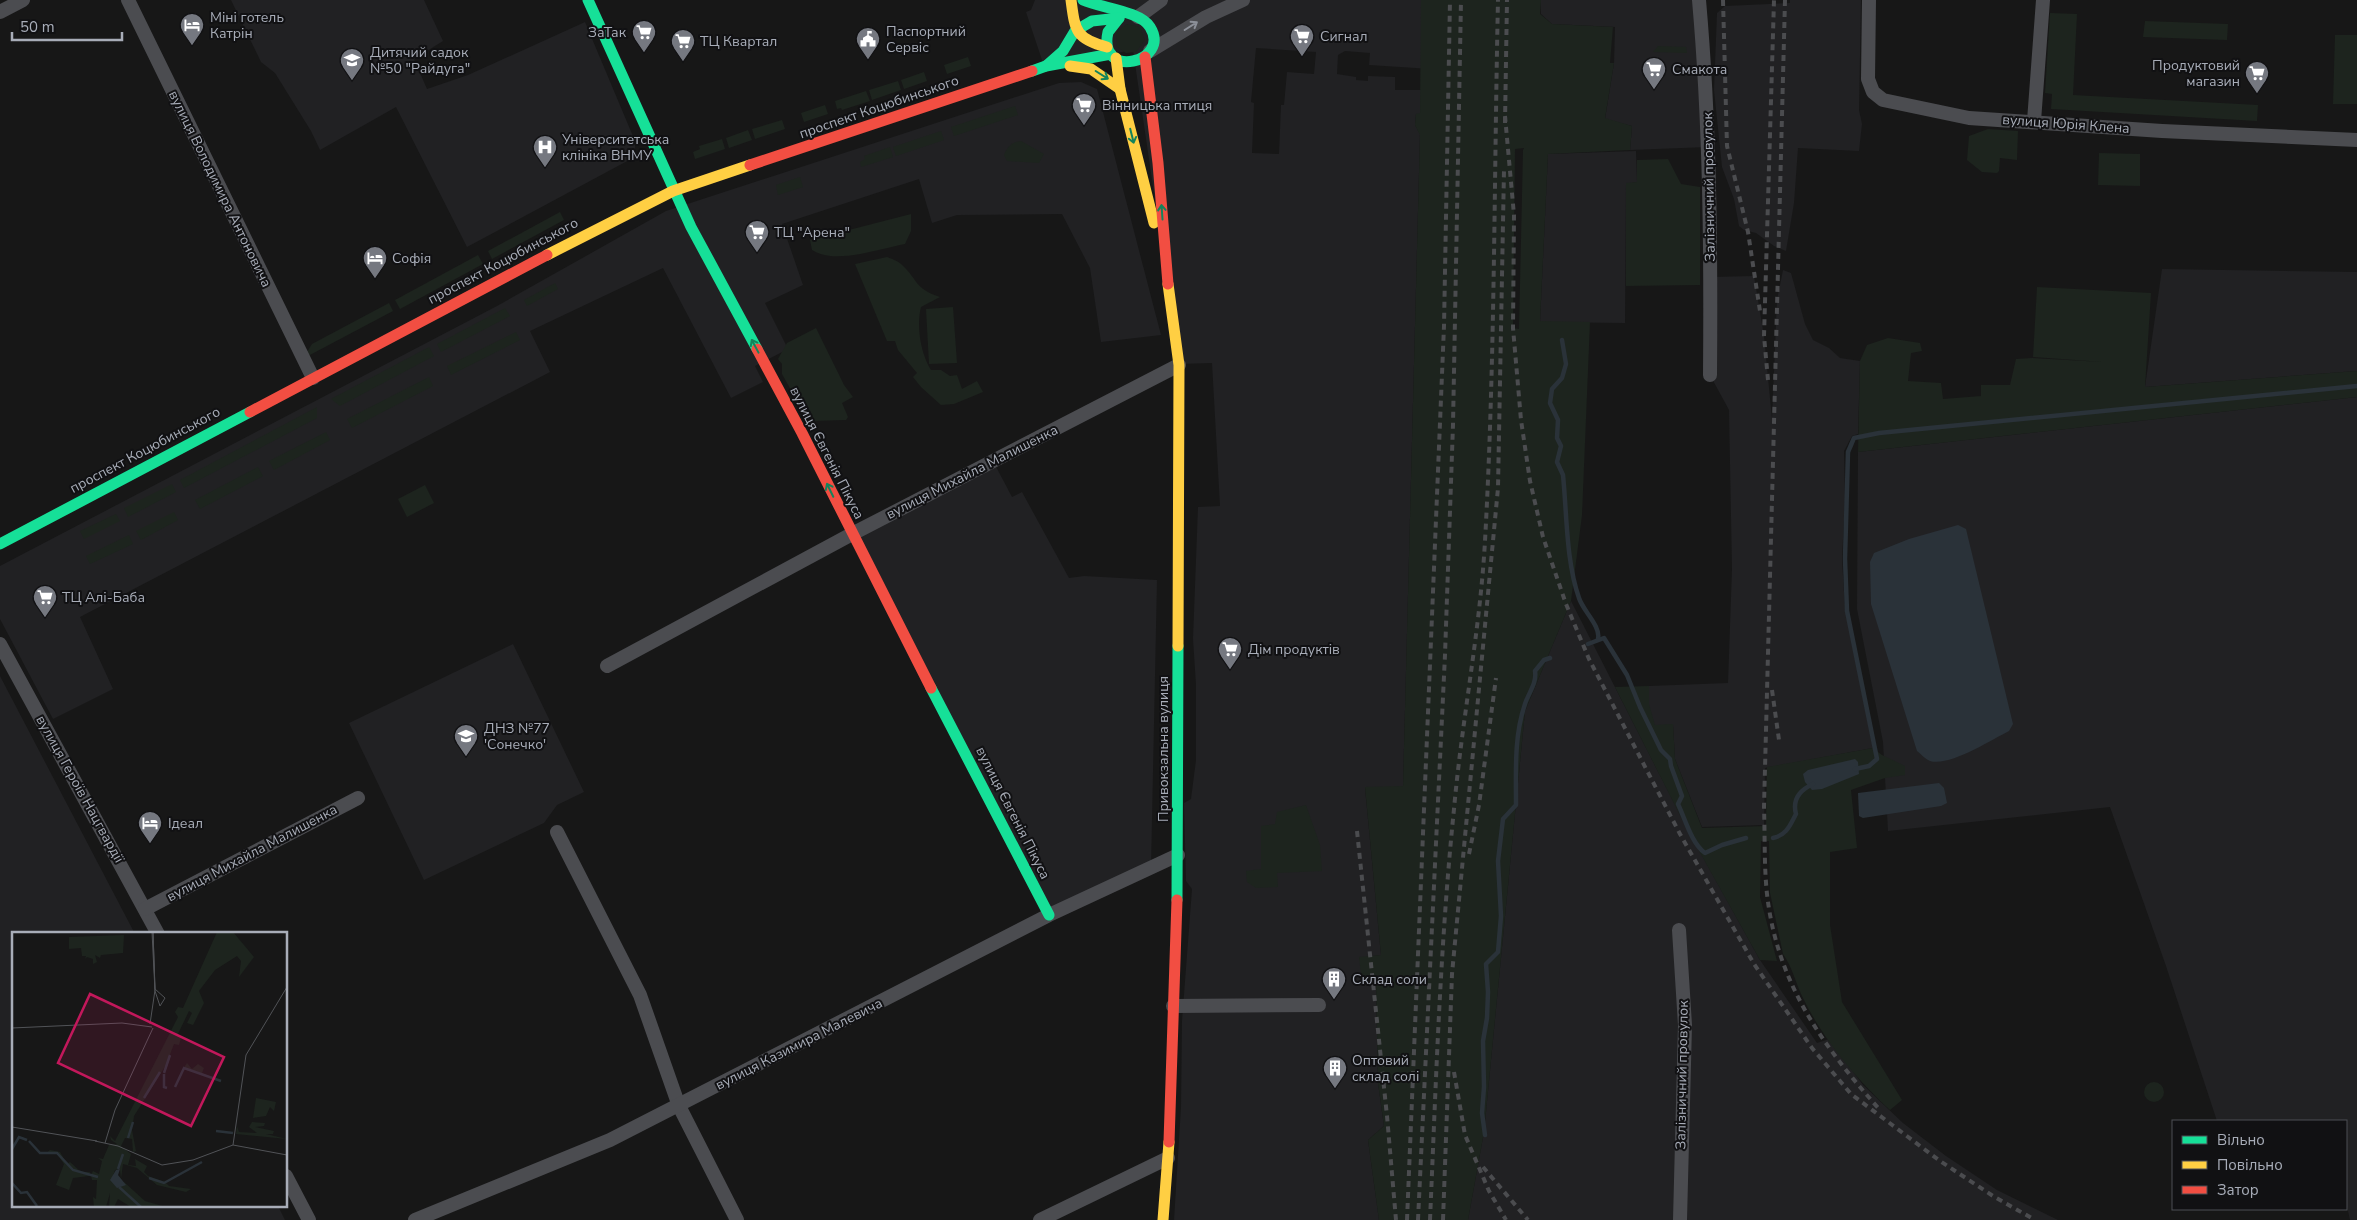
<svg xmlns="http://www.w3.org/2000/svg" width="2357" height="1220" font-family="'Nunito Sans',sans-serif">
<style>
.built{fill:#212123;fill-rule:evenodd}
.green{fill:#1d241e;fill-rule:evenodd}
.water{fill:#2a3239}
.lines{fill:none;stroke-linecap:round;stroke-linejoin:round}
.stream{stroke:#2a3239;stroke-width:4.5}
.street{stroke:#4b4c50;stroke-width:14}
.fast{stroke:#16e098;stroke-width:11}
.slow{stroke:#ffcf43;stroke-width:11}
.jam{stroke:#f24e42;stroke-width:11}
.rail{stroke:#4b4c4f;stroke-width:4;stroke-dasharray:6 5;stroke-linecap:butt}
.oneway{stroke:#8c9099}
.oneway2{stroke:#14835c}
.labels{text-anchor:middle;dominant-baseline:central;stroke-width:4;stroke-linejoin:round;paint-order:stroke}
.poi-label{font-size:14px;fill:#a8adb8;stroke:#111113;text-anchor:start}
.street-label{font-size:14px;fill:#a8adb8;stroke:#111113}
.inset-river{fill:none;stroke:#2a3239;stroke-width:2.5}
.inset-road{fill:none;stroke:#515357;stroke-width:1}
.view{fill:#c2185b;fill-opacity:0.15;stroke:#c2185b;stroke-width:2.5}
.inset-edge{fill:none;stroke:#a8adb8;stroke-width:2.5}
</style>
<rect width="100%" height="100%" fill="#171717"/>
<g class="built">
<path d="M231,0H424L443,41L414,59L427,89L468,75L585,22L635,141V150L631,159L467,247L396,107L320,150L311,131L275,73L261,62Z"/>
<path d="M1035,0H1433L1431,69L1369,65L1370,53L1345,51L1338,55L1337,74L1356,77V80L1368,81V76L1395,77V90H1421L1420,114H1416L1415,125L1420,134L1403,787L1365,788L1381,955L1359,958L1376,982L1378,1083L1384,1126L1368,1140L1379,1220H1174L1181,1107L1182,1021L1192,889L1186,881L1184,803L1191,799L1196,760V685L1193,639L1198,507L1220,506L1212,363L1179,364L1133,50L1044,66L1026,12L1031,10ZM1256,48L1316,52L1314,74L1287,72L1284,105H1281L1279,154L1252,153L1254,103L1251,102Z"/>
<path d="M1541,0H1699L1708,147L1630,150L1632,126L1605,119L1614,63L1615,27L1552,24L1541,14Z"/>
<path d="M1790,0H1861L1859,110L1862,124L1859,151L1798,148L1794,203L1786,251L1774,246L1756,233L1744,230L1739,226L1734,199L1722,167L1714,90L1717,13L1725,6L1790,3Z"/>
<path d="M1081,82L1097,89L1161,335L1101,342L1090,268L1062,214L957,215L932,223L919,179L782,224L803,285L765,303L788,349L755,366L763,382L731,398L663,268L530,331L550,372L80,617L113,689L53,719L0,619V566L497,306L666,211L1059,83Z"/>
<path d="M1636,151L1637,182L1626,184L1625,323L1540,322L1548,154Z"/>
<path d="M2162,269L2357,272V371L2145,387Z"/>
<path d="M1783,270L1791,273L1805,324L1813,340L1829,348L1840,358L1860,361L1858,434L1852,436L1844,451L1845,500L1842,559L1845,609L1873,748L1765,768L1764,825L1702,827L1675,759L1673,725H1649V686L1728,683L1732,569L1729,410L1710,375L1711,277L1754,276L1764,336L1772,419L1777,300Z"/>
<path d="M2357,397V1220H2350L2346,1202V1121H2217L2166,966L2110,807L1888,831L1883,742L1857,609L1858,452Z"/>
<path d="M993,461L1012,497L1022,492L1069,578L1084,576L1157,580L1151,868L1049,915L852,534Z"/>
<path d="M1571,601L1688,830L1760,960L1817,1043L1829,1039L1863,1085L1903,1123L1946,1156L1997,1190L2058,1220H1468L1484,1132L1525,711Z"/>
<path d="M513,644L584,792L557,805L544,823L424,880L349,723Z"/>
<path d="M0,676L135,934H14V1206H278L285,1220H0Z"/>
</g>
<g class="green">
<path d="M1421,0H1541L1540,14L1552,24L1613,27L1610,63H1614L1605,118L1632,126L1630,150L1548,154L1540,321L1590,322L1582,515L1571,601L1525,711L1484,1132L1468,1220H1379L1368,1140L1384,1126L1378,1083L1376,982L1362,983L1359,957L1381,955L1365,787L1403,786L1420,135L1415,125L1416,114L1420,113ZM1524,148L1523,150L1519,329L1513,328L1515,149Z"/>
<path d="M2050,13L2077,14L2073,95L2258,105L2257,121L2051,109L2052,94L2045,93Z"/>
<path d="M2145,21L2228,24L2227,40L2143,37Z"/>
<path d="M1127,24L1140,27L1145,40L1136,52L1126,53L1117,47L1116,32Z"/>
<path d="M2335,35H2357V104H2333Z"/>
<path d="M1658,46L1686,47L1687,53L1653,52Z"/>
<path d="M968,57L971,66L947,74L944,65Z"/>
<path d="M924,72L927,81L904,89L901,80Z"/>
<path d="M898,81L901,90L872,100L869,90Z"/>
<path d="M866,91L870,101L842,110L841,108L837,109L835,101Z"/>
<path d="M825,105L828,114L804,122L801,113Z"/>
<path d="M1015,106L1018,115L954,136L951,127Z"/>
<path d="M782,120L785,129L755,139L752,129Z"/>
<path d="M1988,129L2018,131L2017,160L2000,158L1999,171L1997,173L1982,172L1967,160L1969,136Z"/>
<path d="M748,130L752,140L729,148L726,138Z"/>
<path d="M941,131L944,140L896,156L893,147Z"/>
<path d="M722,139L725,149L695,159L693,152L700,149L699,146Z"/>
<path d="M1021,141L1044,154L1039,163L1007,161L1004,155C1007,147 1012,142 1021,141Z"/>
<path d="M890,147L893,157L861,167L860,162L865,159L864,156Z"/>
<path d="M2099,153L2140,154V186L2098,185Z"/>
<path d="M1668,159L1681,184L1700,187V285L1626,286V183L1637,182V160Z"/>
<path d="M800,177L803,187L778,195L776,185Z"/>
<path d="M560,212L564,220L492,259L488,251Z"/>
<path d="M911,214V231L905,244C879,249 834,265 812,250L810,240Z"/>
<path d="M478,255L483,264L400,309L395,300Z"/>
<path d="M887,257C892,259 898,261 901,264C919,280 913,288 940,297L921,307C916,326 921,354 931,370H941L950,376L957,375L962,389L977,381L983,392L954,404L941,405L921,387L913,377L917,373L898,350L895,341H887L855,264Z"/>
<path d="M555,283L558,289L527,306L524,300Z"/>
<path d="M2037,287L2151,293L2145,387L2357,371V397L1858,452L1860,361L1867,345L1888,338L1920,343L1922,351L1911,353L1908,381L1941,383L1943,399L1981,396V385H2010L2016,359L2032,358L2103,362L2033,357Z"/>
<path d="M389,303L393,311L308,356L307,352L312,344Z"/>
<path d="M953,307L957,363L929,364L926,309Z"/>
<path d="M505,308L510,316L441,352L437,344Z"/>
<path d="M816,328L844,385L853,397L842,403L848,417L846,420L811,421L806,417L782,374V364L778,359L787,343Z"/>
<path d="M516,332L520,340L451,375L447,366Z"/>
<path d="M429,347L434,356L340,406L331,399Z"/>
<path d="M429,377L433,386L352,428L347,419Z"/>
<path d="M317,407V418L184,488L180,480Z"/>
<path d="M326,432L330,440L274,470L269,461Z"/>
<path d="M258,467L263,476L200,509L195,500Z"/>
<path d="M172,484L176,492L128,517L124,508Z"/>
<path d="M425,485L434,503L407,517L398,499Z"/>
<path d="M174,512L178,520L141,540L136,531Z"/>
<path d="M116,514L120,521L84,539L80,531Z"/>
<path d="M129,535L133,544L90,564L86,556Z"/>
<path d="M1649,686V704L1655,725L1673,724L1675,759L1702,828L1766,826L1767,767L1873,748L1882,755L1905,766V775L1885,778L1851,790L1857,848L1830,852V925L1842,1002L1902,1100L1890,1110C1858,1081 1823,1039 1804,1000C1796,985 1793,968 1783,954L1770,893L1769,841H1761L1760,897L1777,961L1760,960L1689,833L1615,687Z"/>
<path d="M1306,805L1320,845L1322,871L1277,873L1278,887L1256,888L1247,882L1246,871L1261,869V826L1275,824L1277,812Z"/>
<circle cx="2154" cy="1092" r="10"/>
</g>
<g class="water">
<path d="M1958,525L1966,529L2013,724L2009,731C1991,740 1949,767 1930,761C1925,759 1921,754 1917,751L1871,604L1870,562L1874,553L1909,539Z"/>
<path d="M1855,759L1858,762L1859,774L1822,789L1812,790L1805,782L1803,774L1808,770Z"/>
<path d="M1939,783L1944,788L1947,803L1941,806L1863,818L1859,816L1858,793Z"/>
</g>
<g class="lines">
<g class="stream">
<path d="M1562,340L1566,364L1562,378L1552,389L1550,403L1558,420L1557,438L1561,446L1557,462L1563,475C1567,515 1566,561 1579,598C1583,611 1601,626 1598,639"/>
<path d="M1588,644L1604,638L1627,675L1640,707L1661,750L1670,759L1671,766L1682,796L1678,804C1685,819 1692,844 1705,853L1722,845L1746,838"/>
<path d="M1855,769L1869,766L1877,759L1847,611L1845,559L1848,452L1854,438L1879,433L2357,386"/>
<path d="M1773,838C1787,835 1790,825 1796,814C1792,799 1800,790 1813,784"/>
<path d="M1485,1135L1482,1113L1484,1087L1483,1041L1487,1018L1488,992L1486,964L1498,952L1501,916L1498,861L1503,819L1516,805C1516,771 1514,736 1525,704C1529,692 1537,683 1535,671L1544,660L1550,658"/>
</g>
<g class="street">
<path d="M128,0L313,378"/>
<path d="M1699,0C1710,125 1711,249 1710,375"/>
<path d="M1869,0L1868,79L1873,92L1883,100L1969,118L2162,131L2357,140"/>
<path d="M0,12L23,0"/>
<path d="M1138,17L1161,0"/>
<path d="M1150,51L1206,17L1243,0"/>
<path d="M2034,121L2043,0"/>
<path d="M0,644L158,934"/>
<path d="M607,666L852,534L1179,365"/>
<path d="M557,832L640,995L679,1106L737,1220"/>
<path d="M145,909L358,798"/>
<path d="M1679,930L1685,1025L1680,1220"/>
<path d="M1173,1006L1319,1005"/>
<path d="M286,1176L309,1220"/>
<path d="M415,1220L610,1140L1049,915L1178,855"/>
<path d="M1040,1220L1168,1158"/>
</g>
<g class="fast">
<path d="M588,0L691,227L757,349"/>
<path d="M1083,0C1101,8 1140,11 1150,27C1172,62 1097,81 1108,32L1119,18"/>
<path d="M1046,66L1063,51L1075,31L1092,21L1119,18"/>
<path d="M1032,71L1046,66L1111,54"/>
<path d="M0,544L250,412"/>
<path d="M931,688L1049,915"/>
<path d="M1177,900L1178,646"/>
</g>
<g class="slow">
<path d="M1071,0C1075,30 1075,39 1107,47"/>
<path d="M1116,58L1120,89L1154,223"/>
<path d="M1070,66L1091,69L1120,89"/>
<path d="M547,255L673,191L750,165"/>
<path d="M1168,284L1179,365L1178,646"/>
<path d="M1163,1220L1169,1142"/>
</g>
<g class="jam">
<path d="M1145,57L1158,163L1168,284"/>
<path d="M750,165L1032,71"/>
<path d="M757,349L802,433L931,688"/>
<path d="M250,412L547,255"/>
<path d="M1169,1142L1177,900"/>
</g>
<g class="rail">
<path d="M1723,0L1727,146L1748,232L1760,311"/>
<path d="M1785,0L1764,807C1765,836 1764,866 1767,894C1777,983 1822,1045 1880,1110"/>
<path d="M1505,116L1514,215L1513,328L1521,420L1530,481L1543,537L1566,604L1589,659L1680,834L1754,964L1812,1048L1851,1094L1940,1161L1993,1196L2035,1220"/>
<path d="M1505,123L1507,0"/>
<path d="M1768,380L1764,336L1774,0"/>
<path d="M1772,690L1779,740"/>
<path d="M1357,831L1387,1116L1396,1220"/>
<path d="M1469,854L1479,805L1496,678"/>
<path d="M1454,1072L1465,1135L1489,1191L1506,1220"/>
<path d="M1483,1167L1528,1220"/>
<path d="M1407,1220L1444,326L1450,0"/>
<path d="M1418,1220L1445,655L1453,425L1461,0"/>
<path d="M1430,1220C1436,1083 1440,946 1454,809C1462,719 1480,631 1485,541C1495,361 1494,180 1498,0"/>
<path d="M1443,1220L1452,974L1498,488L1504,170"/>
</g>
</g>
<defs><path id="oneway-shaft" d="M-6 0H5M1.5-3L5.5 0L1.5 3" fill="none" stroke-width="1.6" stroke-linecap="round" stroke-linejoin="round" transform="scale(1.25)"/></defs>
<use class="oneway" href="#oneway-shaft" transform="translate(1191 26) rotate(-32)"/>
<g class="oneway2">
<use href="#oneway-shaft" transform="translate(1102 75) rotate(32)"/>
<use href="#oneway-shaft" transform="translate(1132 136) rotate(76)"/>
<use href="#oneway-shaft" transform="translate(1162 212) rotate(-94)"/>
<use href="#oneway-shaft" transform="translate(755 346) rotate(-118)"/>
<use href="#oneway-shaft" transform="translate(830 490) rotate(-116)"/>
</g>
<defs>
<g id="hotel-pin" transform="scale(1.25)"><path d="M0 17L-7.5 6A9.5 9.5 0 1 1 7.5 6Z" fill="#757880" stroke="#111113"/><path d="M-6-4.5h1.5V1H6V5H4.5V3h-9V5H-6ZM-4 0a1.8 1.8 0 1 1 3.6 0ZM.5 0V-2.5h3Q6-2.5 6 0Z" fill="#fff"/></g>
<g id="supermarket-pin" transform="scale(1.25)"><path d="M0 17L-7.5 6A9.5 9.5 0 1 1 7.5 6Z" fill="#757880" stroke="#111113"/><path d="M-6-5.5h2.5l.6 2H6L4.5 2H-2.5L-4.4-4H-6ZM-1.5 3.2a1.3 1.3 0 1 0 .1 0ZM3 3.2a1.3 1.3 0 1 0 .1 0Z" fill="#fff"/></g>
<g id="civic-pin" transform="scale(1.25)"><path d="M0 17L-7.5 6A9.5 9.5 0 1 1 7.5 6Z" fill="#757880" stroke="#111113"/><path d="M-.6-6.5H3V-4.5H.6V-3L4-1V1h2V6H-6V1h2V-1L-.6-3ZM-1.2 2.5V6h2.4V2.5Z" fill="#fff"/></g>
<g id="school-pin" transform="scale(1.25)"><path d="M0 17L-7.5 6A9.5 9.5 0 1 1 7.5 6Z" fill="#757880" stroke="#111113"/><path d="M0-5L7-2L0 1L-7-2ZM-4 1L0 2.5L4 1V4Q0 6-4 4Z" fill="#fff"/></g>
<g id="hospital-pin" transform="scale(1.25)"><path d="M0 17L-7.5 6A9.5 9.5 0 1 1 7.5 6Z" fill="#757880" stroke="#111113"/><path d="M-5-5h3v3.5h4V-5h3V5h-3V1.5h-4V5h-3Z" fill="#fff"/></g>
<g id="building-pin" transform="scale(1.25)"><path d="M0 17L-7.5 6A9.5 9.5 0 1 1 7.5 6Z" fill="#757880" stroke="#111113"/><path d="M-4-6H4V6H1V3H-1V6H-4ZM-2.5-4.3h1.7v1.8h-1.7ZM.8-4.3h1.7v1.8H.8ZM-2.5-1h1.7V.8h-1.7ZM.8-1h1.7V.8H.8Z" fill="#fff"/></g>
</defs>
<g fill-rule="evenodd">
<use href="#hotel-pin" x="192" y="25"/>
<use href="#supermarket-pin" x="644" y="32"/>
<use href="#supermarket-pin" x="1302" y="36"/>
<use href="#civic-pin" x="868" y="39"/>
<use href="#supermarket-pin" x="683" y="41"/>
<use href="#school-pin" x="352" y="60"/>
<use href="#supermarket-pin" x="1654" y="69"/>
<use href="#supermarket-pin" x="2257" y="73"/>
<use href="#supermarket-pin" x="1084" y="105"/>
<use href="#hospital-pin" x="545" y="147"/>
<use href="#supermarket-pin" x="757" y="232"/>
<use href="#hotel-pin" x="375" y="258"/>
<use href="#supermarket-pin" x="45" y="597"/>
<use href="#supermarket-pin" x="1230" y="649"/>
<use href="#school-pin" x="466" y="736"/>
<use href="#hotel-pin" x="150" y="823"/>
<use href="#building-pin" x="1334" y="979"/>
<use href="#building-pin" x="1335" y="1068"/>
</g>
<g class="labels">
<g class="poi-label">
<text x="210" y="17">Міні готель<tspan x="210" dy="16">Катрін</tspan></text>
<text x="886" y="31">Паспортний<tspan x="886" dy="16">Сервіс</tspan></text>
<text x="626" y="32" text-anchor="end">ЗаТак</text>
<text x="1320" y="36">Сигнал</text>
<text x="700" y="41">ТЦ Квартал</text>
<text x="370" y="52">Дитячий садок<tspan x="370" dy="16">№50 "Райдуга"</tspan></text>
<text x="2240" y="65" text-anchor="end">Продуктовий<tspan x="2240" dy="16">магазин</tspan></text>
<text x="1672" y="69">Смакота</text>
<text x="1102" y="105">Вінницька птиця</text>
<text x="562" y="139">Університетська<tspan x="562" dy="16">клініка ВНМУ</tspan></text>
<text x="774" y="232">ТЦ "Арена"</text>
<text x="392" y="258">Софія</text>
<text x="62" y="597">ТЦ Алі-Баба</text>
<text x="1248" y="649">Дім продуктів</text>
<text x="484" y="728">ДНЗ №77<tspan x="484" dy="16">'Сонечко'</tspan></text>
<text x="168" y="823">Ідеал</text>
<text x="1352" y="979">Склад соли</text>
<text x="1352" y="1060">Оптовий<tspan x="1352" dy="16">склад солі</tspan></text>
</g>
<g class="street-label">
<text transform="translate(879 107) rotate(-19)">проспект Коцюбинського</text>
<text transform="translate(2066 124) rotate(4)">вулиця Юрія Клена</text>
<text transform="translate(1709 187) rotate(-91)">Залізничний провулок</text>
<text transform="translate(220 189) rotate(64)">вулиця Володимира Антоновича</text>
<text transform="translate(503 261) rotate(-28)">проспект Коцюбинського</text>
<text transform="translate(145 450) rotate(-28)">проспект Коцюбинського</text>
<text transform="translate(827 453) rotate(63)">вулиця Євгенія Пікуса</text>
<text transform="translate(972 472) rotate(-27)">вулиця Михайла Малишенка</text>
<text transform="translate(1163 749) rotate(-90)">Привокзальна вулиця</text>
<text transform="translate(80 789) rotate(61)">вулиця Героїв Нацгвардії</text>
<text transform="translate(1013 813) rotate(63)">вулиця Євгенія Пікуса</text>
<text transform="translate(252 853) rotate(-28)">вулиця Михайла Малишенка</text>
<text transform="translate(799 1044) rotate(-27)">вулиця Казимира Малевича</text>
<text transform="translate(1682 1075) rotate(-89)">Залізничний провулок</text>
</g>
</g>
<g transform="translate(12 932)">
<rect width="275" height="275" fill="#171717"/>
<path d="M205,0H221L242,25L227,45L229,29L225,24L203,38L190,55L187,59L192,71L181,93L175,91L180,81L177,79L165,104L169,106L167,113L162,112L154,133L122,184L120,198L124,219L121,220L120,207L113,206L109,214L119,222L116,233L124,234L123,227L135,234L132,240L136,244L153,250L157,254L179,257L174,260L145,253L125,236L111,232L109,247L108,237L103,238L100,247L112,250L133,269L154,275H119L106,267L102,275H97L98,261L94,275H82L81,265L84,267L85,248H80L79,243L81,239L87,242L90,229L86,226L91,227L97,213L105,212L99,208L98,204L103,209L166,85L163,80L166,75L171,76ZM112,3L111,21L89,23L88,26L83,23L85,30L81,32V27L75,25L73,27L74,24H70L69,16L57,17V5ZM175,131L180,137L186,132L192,136L190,141L209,149L171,137ZM244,166L264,170L262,179L258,175L254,184L241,186ZM240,190L253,191L252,194L243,195L262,199L261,202H254L275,207L224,202L225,194L227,200L245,201L237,195ZM38,218L48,220L55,232L58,230L69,240H78L77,244L61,246L57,258L44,253L52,232L45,222H33Z" fill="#1d241e"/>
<path d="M108,237L106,243L114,253L105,256L98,248L104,238Z" fill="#2a3239"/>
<path class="inset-river" d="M152,141L158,123M152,142V155L155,156M163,155L172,136L209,149M132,166L148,140M204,199L221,201M116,206L121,190M17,209L28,221H45L61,238L86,245M0,217L7,205L15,208M106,237L111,222M137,246L152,251L190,230M0,251L9,261L15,260L25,274M107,255L129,275"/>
<path class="inset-road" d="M140,0L143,59L148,74L153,66L143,57L141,0M138,92L143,58L141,0M0,96L110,91L140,95M0,195L85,209M83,209L106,214L150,233L181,228L221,213L275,223M93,211L103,178L141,96M221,213L234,123L275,55"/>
<path class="view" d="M78,62L212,125L179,194L46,131Z"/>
<rect width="275" height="275" class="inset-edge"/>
</g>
<rect x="2172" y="1120" width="175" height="90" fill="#111113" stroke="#4d4f55"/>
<rect x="2182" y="1136" width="25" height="8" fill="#16e098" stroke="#4d4f55"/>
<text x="2217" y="1145" font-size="15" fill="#a8adb8">Вільно</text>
<rect x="2182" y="1161" width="25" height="8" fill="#ffcf43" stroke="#4d4f55"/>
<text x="2217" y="1170" font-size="15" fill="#a8adb8">Повільно</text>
<rect x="2182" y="1186" width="25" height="8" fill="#f24e42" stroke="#4d4f55"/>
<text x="2217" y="1195" font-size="15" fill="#a8adb8">Затор</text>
<path d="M12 32v8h110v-8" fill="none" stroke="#a8adb8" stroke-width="2.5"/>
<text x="20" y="32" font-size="15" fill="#a8adb8" stroke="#111113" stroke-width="4" paint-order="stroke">50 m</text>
</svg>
